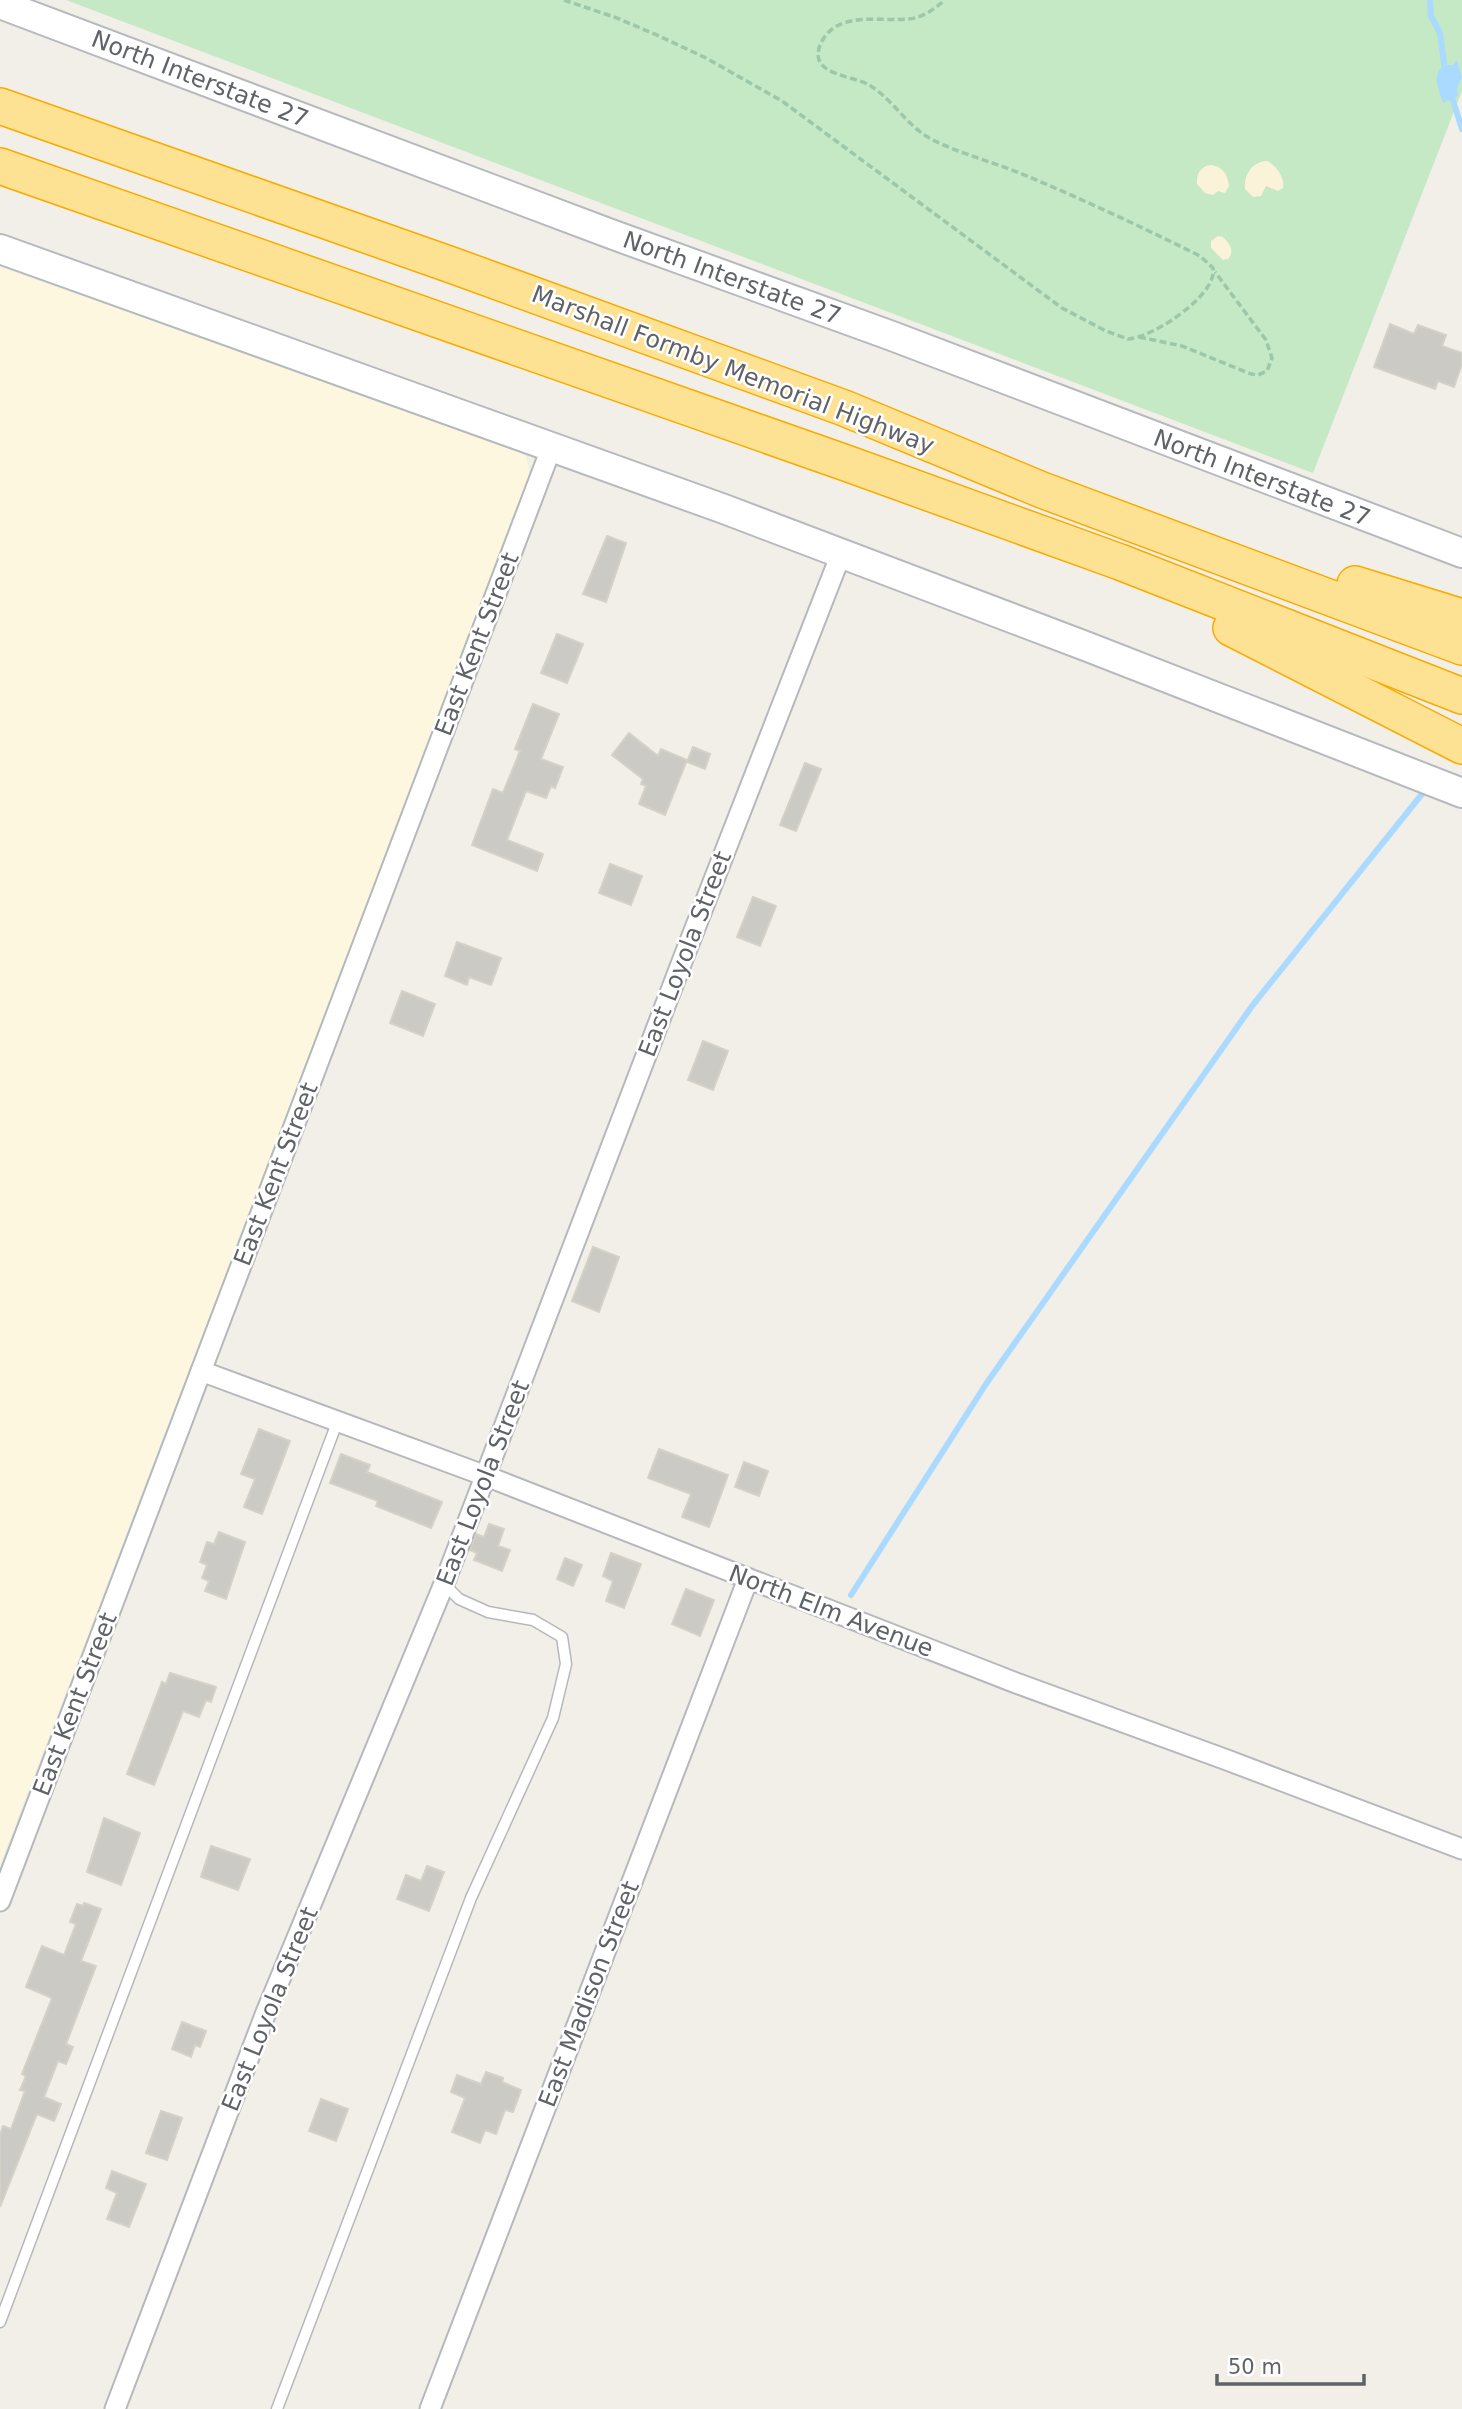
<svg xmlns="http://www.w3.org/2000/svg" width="1462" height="2409" font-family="'DejaVu Sans',sans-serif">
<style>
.commercial{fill:#fef7e0}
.green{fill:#c5e8c5}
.sand{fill:#fbf3d9}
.water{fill:#aadaff}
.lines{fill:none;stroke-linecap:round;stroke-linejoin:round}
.stream{stroke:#aadaff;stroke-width:6}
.building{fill:#cccac5;stroke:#d6d1c6;stroke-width:2}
.service-casing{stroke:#b5b8bc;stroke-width:13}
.minor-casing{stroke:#b5b8bc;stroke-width:23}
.secondary-casing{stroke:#b6babf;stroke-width:32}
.motorway-casing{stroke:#f9ab00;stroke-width:38}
.path{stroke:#9cc7a9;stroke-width:3.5;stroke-dasharray:7 3.5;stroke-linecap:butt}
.service{stroke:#fff;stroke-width:10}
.minor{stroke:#fff;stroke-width:19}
.secondary{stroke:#fff;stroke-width:28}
.motorway{stroke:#fde293;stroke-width:35}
.labels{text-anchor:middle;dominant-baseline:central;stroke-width:5;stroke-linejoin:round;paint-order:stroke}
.street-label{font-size:24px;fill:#5f6368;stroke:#fff}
</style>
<rect width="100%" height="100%" fill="#f1efe8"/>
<path class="commercial" d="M0,267L519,451L526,456L529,470V478L0,1865Z"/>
<path class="green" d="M66,0H1462V91L1313,473Z"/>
<g class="sand">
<path d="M1267,161C1276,165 1285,178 1283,188L1278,191L1266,186L1261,196L1253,197L1245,189C1244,174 1252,162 1267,161Z"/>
<path d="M1212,165C1224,168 1227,174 1229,186L1225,193L1218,191L1213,195L1205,193L1197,184C1196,174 1201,165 1212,165Z"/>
<path d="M1218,236L1223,237C1230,244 1235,251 1228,259L1223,260L1211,248V241Z"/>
</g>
<path class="water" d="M1457,60L1462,77L1457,89L1458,96L1443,103C1439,89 1431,75 1444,65H1453Z"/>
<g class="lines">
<g class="stream">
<path d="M1430,0L1431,16L1440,33L1445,70"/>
<path d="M1450,91L1462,129"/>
<path d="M851,1595L986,1384L1252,1006L1422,794"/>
</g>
</g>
<g class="building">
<path d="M1390,324L1414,334L1418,325L1446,335L1442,346L1462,353V364L1454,387L1438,381L1435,389L1374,367Z"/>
<path d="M607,536L626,543L606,602L583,594Z"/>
<path d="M557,634L583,644L567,683L541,673Z"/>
<path d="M533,704L559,714L541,759L563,767L555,788L551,786L546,798L526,791L507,840L543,854L537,871L472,845L493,789L503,793L520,751L515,749Z"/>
<path d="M629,733L658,756L661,749L687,760L665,815L639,804L646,786L641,784L643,779L612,755Z"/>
<path d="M693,747L710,754L705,769L687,762Z"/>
<path d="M805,763L821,769L796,831L780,825Z"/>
<path d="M610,864L642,876L631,905L599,893Z"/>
<path d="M753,897L776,906L760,946L737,937Z"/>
<path d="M457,942L501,958L491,985L469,977L467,985L445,976Z"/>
<path d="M402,991L435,1004L423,1036L390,1023Z"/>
<path d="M703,1041L728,1051L713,1090L688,1080Z"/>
<path d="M593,1247L619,1257L599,1312L572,1301Z"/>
<path d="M259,1429L290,1441L262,1514L244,1507L255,1479L241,1474Z"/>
<path d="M659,1449L728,1475L709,1527L682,1517L691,1494L648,1478Z"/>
<path d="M341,1454L370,1465L367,1472L442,1502L431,1528L376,1506L378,1501L330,1483Z"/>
<path d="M744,1462L768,1471L759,1496L735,1487Z"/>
<path d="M489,1524L504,1529L498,1546L510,1550L502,1571L474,1560L477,1553L470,1550L476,1534L484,1537Z"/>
<path d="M219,1532L245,1542L226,1599L205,1591L209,1581L202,1578L207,1565L200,1562L207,1542L214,1544Z"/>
<path d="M611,1553L641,1564L624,1608L606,1601L613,1581L603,1576Z"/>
<path d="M565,1558L582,1565L573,1586L557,1579Z"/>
<path d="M686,1589L714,1600L700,1636L672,1624Z"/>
<path d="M170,1673L216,1687L211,1702L206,1700L199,1717L183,1711L154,1785L127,1774L162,1682L166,1684Z"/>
<path d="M104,1818L140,1833L121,1885L87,1872Z"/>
<path d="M211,1846L250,1859L238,1890L201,1877Z"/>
<path d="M427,1866L444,1872L429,1911L397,1899L406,1875L421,1881Z"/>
<path d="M84,1903L101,1909L81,1961L96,1966L66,2044L73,2047L66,2064L58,2061L44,2097L61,2104L54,2121L37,2114L0,2207V2135L3,2126L11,2129L25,2091L20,2090L26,2076L22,2074L52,1998L26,1987L42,1946L64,1955L76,1924L70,1922L77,1904L83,1906Z"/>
<path d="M182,2022L206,2031L200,2047L195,2045L191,2057L172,2049Z"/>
<path d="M486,2072L503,2078L502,2082L521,2090L513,2112L505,2110L496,2134L485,2130L480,2143L452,2132L465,2098L451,2092L457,2075L481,2084Z"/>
<path d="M321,2099L348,2109L336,2141L309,2131Z"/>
<path d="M161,2111L182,2118L167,2160L146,2153Z"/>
<path d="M112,2171L146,2184L129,2227L107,2219L117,2193L106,2188Z"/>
</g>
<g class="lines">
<g class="service-casing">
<g id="service">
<path d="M0,2322L338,1420"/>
<path d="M277,2409L471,1898L553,1718L566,1664L562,1637L533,1620L488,1612L459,1599L444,1584"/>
</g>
</g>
<g class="minor-casing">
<g id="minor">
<path d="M201,1371L486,1476L1016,1683L1227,1760L1462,1849"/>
<path d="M0,1901L552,446"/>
<path d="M115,2409L265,2015L444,1584L683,959L841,554"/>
<path d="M430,2409L748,1579"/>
</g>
</g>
<g class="secondary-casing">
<g id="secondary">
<path d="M0,4L611,234L892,336L1462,553"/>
<path d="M0,249L724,509L1088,647L1462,793"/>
</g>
</g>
<g class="motorway-casing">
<g id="motorway">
<path d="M0,106L457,267L844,408L1042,490L1462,647"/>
<path d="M0,166L846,463L1120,562L1462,696"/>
<path d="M1355,584L1462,617"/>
<path d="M1231,628L1462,746"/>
</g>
</g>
<g class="path">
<path d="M564,0L617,18L659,36L706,58L782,101L1062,308L1106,331L1128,339C1152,338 1218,295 1213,268L1200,256C1142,227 1082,199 1022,174C993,162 961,154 933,140C907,127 893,99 869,85C852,75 806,75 821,43C837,10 880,22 908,19C923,18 934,9 945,0"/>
<path d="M1139,337L1182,346L1251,374L1258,375L1267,371L1272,358L1266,340L1215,272"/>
</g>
<use href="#service" class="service"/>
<use href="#minor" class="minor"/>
<use href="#secondary" class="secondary"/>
<use href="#motorway" class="motorway"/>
</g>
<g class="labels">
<g class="street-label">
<text transform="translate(200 79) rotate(21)">North Interstate 27</text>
<text transform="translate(732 278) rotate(20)">North Interstate 27</text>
<text transform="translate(733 370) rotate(21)">Marshall Formby Memorial Highway</text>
<text transform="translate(1262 478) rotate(21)">North Interstate 27</text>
<text transform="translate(477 644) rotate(-69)">East Kent Street</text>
<text transform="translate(685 954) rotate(-69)">East Loyola Street</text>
<text transform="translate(276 1174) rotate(-69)">East Kent Street</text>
<text transform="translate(483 1483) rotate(-69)">East Loyola Street</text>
<text transform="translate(831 1611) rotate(21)">North Elm Avenue</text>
<text transform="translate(75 1704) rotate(-69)">East Kent Street</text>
<text transform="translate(589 1994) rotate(-69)">East Madison Street</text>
<text transform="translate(270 2009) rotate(-68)">East Loyola Street</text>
</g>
</g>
<path d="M1217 2374v10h147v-10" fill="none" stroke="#5f6368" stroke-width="3.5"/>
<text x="1228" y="2374" font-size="21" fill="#5f6368" stroke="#ffffff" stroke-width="5" paint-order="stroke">50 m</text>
</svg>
